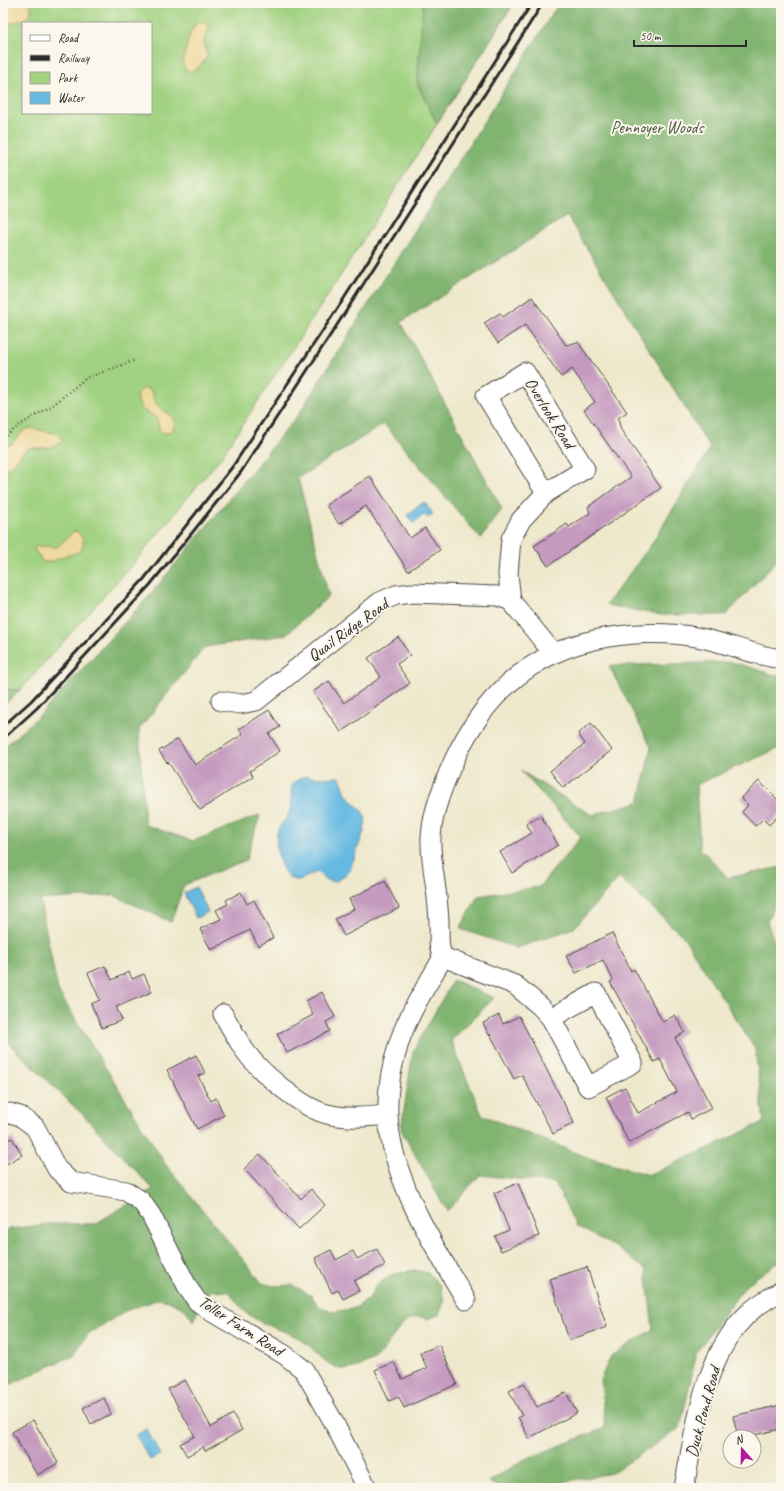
<svg xmlns="http://www.w3.org/2000/svg" width="784" height="1491" font-family="Caveat,sans-serif">
<style>
.green{fill:#a1d281;stroke:#667e56;fill-rule:evenodd}
.forest{fill:#80b46f;stroke:#56704d}
.sand{fill:#eeda9e;stroke:#8c8264}
.water{fill:#66bae2;stroke:#487286}
.building{fill:#c49abf}
.lines{fill:none;stroke-linecap:round;stroke-linejoin:round}
.minor-casing{stroke:#484743;stroke-width:21}
.path{stroke:#484743;stroke-width:2.5;stroke-dasharray:1 3;stroke-linecap:butt}
.minor{stroke:#fff;stroke-width:19}
.rail{stroke:#2b2b2b;stroke-width:3}
.labels{text-anchor:middle;dominant-baseline:central;stroke-width:4;stroke-linejoin:round;paint-order:stroke}
.park-label{font-size:17px;fill:#4e5d45;stroke:#fbf7ec}
.street-label{font-size:17px;fill:#2b2b2b;stroke:#fbf7ec}
</style>
<rect width="100%" height="100%" fill="#fbf7ec"/>
<filter id="ink" filterUnits="userSpaceOnUse"><feTurbulence type="fractalNoise" baseFrequency=".025" numOctaves="2"/><feDisplacementMap in="SourceGraphic" scale="8" xChannelSelector="R" yChannelSelector="G"/><feConvolveMatrix kernelMatrix="1 2 1 2 8 2 1 2 1" color-interpolation-filters="sRGB"/></filter>
<filter id="wash" filterUnits="userSpaceOnUse"><feTurbulence type="fractalNoise" baseFrequency=".012" numOctaves="4" result="noise"/><feDisplacementMap in="SourceGraphic" scale="16" xChannelSelector="R" yChannelSelector="G"/><feGaussianBlur stdDeviation="0.9" result="paint"/><feColorMatrix in="noise" values="0 0 0 0 0 0 0 0 0 0 0 0 0 0 0 0 0 1.4 0 .05"/><feComposite in="paint" operator="in"/></filter>
<g filter="url(#wash)">
<rect width="100%" height="100%" fill="#eee8cc"/>
<path class="green" d="M3,3H514L330,292L221,457L138,558L20,690L3,706ZM23,23H151V113H23Z"/>
<g class="forest">
<path d="M423,3H514L437,124L417,84Z"/>
<path d="M559,3H781V556L726,615H662L606,605L651,545L710,448L567,216L401,322L502,509L481,539L384,424L298,478L329,596L285,635L205,647L139,729L145,825L193,841L260,815L246,860L184,885L171,922L113,895L40,900L58,991L166,1165L262,1283L274,1286L293,1285L312,1296L318,1306L334,1312L355,1308L369,1299L376,1285L391,1275L414,1270L428,1273L440,1285L444,1302L439,1315L428,1319C404,1308 391,1344 377,1358C372,1362 356,1368 349,1369C331,1372 318,1353 306,1343C288,1329 264,1328 247,1313C240,1308 235,1299 229,1292L213,1290L201,1296L194,1322L185,1309L169,1301L159,1299L125,1311L87,1335L74,1355L3,1388V1232L9,1229L49,1224H95L153,1189L82,1114L3,1038V748L40,715L149,596L298,415Z"/>
<path d="M732,662L781,677V747L696,785L700,848L728,878L781,867V892L777,896L767,922L781,959V1260L746,1285L697,1351L680,1428L612,1473L530,1488H502L489,1482L523,1460L605,1428L601,1378L611,1356L653,1329L646,1270L616,1247L576,1226L555,1183L480,1175L447,1211L401,1130L413,1051L453,980L494,998L451,1041L482,1115L592,1159L650,1175L764,1122L755,1049L683,936L619,878L574,928L517,948L460,929L478,896L539,887L581,837L521,771L592,815L639,802L651,747L609,666Z"/>
<path d="M3,689L20,690L3,706Z"/>
</g>
<g class="sand">
<path d="M8,3H31V13L25,19L3,26V5Z"/>
<path d="M203,21L209,28L204,41L207,56C203,64 196,72 187,71L183,64V59L191,31L197,23Z"/>
<path d="M144,388L151,391C153,395 154,402 158,406C166,414 179,414 173,430L166,433L160,432L157,418L141,409L136,395Z"/>
<path d="M31,428L58,434L63,441C53,451 38,446 26,449L10,468H5L3,465V446L12,444L24,430Z"/>
<path d="M74,531L78,532L83,539V547L79,552L64,556L50,562H43L34,549L36,546L57,547Z"/>
</g>
<g class="water">
<path d="M424,502L433,514L428,518L425,514L413,523L407,515Z"/>
<path d="M305,776L320,778L340,777L346,794L362,811L366,819L364,831L349,872L335,882L326,880L318,872C311,873 306,879 298,880C280,881 275,846 277,834C279,824 288,819 290,810C292,800 290,792 293,783Z"/>
<path d="M196,887L208,912L196,918L184,893Z"/>
<path d="M146,1429L161,1454L150,1460L136,1435Z"/>
</g>
<g id="blocks">
<g class="building">
<path d="M532,297L566,345L578,342L627,412L618,418L621,430L661,488L548,566L534,546L567,524L569,527L590,513L588,507L631,477L584,410L595,402L572,369L561,377L525,325L498,343L484,323L500,313L503,317Z"/>
<path d="M370,476L410,538L425,528L440,550L408,571L366,506L339,524L326,505Z"/>
<path d="M398,637L410,655L397,664L410,683L341,732L313,692L329,681L344,703L381,677L368,658Z"/>
<path d="M269,710L280,727L269,734L280,751L250,771L253,776L200,810L168,762L167,763L159,751L178,739L195,765L243,734L239,729Z"/>
<path d="M591,723L612,750L563,788L550,771L585,744L578,734Z"/>
<path d="M759,781L781,803V813L769,825L763,819L755,826L742,812L748,805L741,798Z"/>
<path d="M541,816L558,845L512,873L500,852L532,833L526,824Z"/>
<path d="M385,881L399,908L344,936L335,919L354,909L349,899Z"/>
<path d="M241,892L247,904L254,900L273,938L258,946L250,930L211,950L200,929L221,919L216,910L228,904L226,900Z"/>
<path d="M612,933L631,971L634,969L663,1022L675,1015L685,1032L675,1038L712,1108L691,1119L688,1112L629,1143L606,1097L625,1087L638,1113L677,1092L660,1059L654,1062L610,982L613,980L603,960L576,973L566,956Z"/>
<path d="M105,966L112,980L129,972L132,979L144,974L152,992L116,1007L122,1020L102,1028L91,1004L100,1000L88,973Z"/>
<path d="M322,992L335,1017L326,1022L330,1031L287,1053L277,1034L313,1015L306,1001Z"/>
<path d="M499,1015L503,1024L519,1016L574,1123L553,1134L522,1075L514,1079L490,1034L489,1035L483,1023Z"/>
<path d="M196,1055L205,1073L198,1076L211,1101L216,1098L224,1115L197,1129L167,1070Z"/>
<path d="M12,1138L22,1155L3,1166V1142Z"/>
<path d="M260,1154L301,1199L311,1189L325,1205L299,1229L244,1169Z"/>
<path d="M518,1183L539,1236L501,1251L495,1236L509,1230L494,1193Z"/>
<path d="M377,1249L385,1265L354,1281L359,1291L343,1299L338,1290L332,1293L315,1258L331,1250L336,1260L353,1251L357,1259Z"/>
<path d="M587,1267L607,1327L569,1340L550,1279Z"/>
<path d="M439,1345L457,1384L404,1408L399,1397L389,1401L375,1370L394,1362L402,1379L427,1368L420,1353Z"/>
<path d="M185,1380L211,1427L233,1414L242,1430L205,1451L203,1447L187,1456L180,1444L195,1436L168,1389Z"/>
<path d="M524,1383L537,1407L566,1392L577,1413L529,1438L518,1417L522,1416L509,1391Z"/>
<path d="M104,1398L111,1414L91,1424L83,1408Z"/>
<path d="M781,1405V1420L778,1421L780,1429L746,1437H738L733,1416Z"/>
<path d="M33,1420L58,1463L37,1475L12,1432Z"/>
</g>
</g>
</g>
<g filter="url(#ink)">
<use href="#blocks" fill-opacity="0" stroke="#484743" stroke-width="1"/>
<g class="lines">
<g class="minor-casing">
<g id="minor">
<path d="M546,493L486,396L525,372L585,469L546,493L521,520L511,539L508,574L511,601L553,653"/>
<path d="M221,701L240,704L256,701L380,602L396,595L412,593L498,596L511,601"/>
<path d="M443,957C437,946 440,937 439,925C439,916 438,907 437,898C435,878 430,857 431,837C432,818 438,799 445,782C471,712 518,657 594,640C625,633 664,631 696,637C725,642 752,655 781,659"/>
<path d="M443,957L515,985L540,1006L551,1018L588,1087L633,1063L596,993L551,1018"/>
<path d="M443,957C427,986 407,1015 398,1046C391,1068 387,1092 388,1115C391,1179 434,1246 466,1300"/>
<path d="M223,1014C230,1026 237,1039 245,1051C260,1072 302,1108 327,1114C347,1119 367,1117 388,1115"/>
<path d="M3,1115L10,1113L20,1116L35,1127L57,1169L71,1182L126,1191L141,1201L151,1215L188,1288L197,1301L212,1312L285,1355L304,1370L332,1419L367,1488"/>
<path d="M684,1488C695,1430 704,1352 751,1311C760,1303 771,1297 781,1291"/>
</g>
</g>
<path class="path" d="M3,438L20,425L53,405L86,378L136,360"/>
<use href="#minor" class="minor"/>
<g class="rail">
<path d="M3,726L31,701L144,579L233,466L343,300L532,3"/>
<path d="M3,739L37,708L150,585L241,472L350,305L543,3"/>
</g>
</g>
</g>
<g class="labels">
<g class="park-label">
<text x="657" y="127">Pennoyer Woods</text>
</g>
<g class="street-label">
<text transform="translate(550 413) rotate(58)">Overlook Road</text>
<text transform="translate(348 630) rotate(-36)">Quail Ridge Road</text>
<text transform="translate(241 1326) rotate(33)">Toller Farm Road</text>
<text transform="translate(703 1412) rotate(-75)">Duck Pond Road</text>
</g>
</g>
<rect width="784" height="1491" fill="none" stroke="#fbf7ec" stroke-width="16"/>
<rect x="22" y="22" width="130" height="92" fill="#fbf7ec" stroke="#a8a59f"/>
<rect x="30" y="35" width="20" height="6" fill="#ffffff" stroke="#a8a59f"/>
<text x="58" y="42" font-size="12" fill="#2b2b2b">Road</text>
<rect x="30" y="55" width="20" height="6" fill="#2b2b2b" stroke="#a8a59f"/>
<text x="58" y="62" font-size="12" fill="#2b2b2b">Railway</text>
<rect x="30" y="72" width="20" height="12" fill="#a1d281" stroke="#a8a59f"/>
<text x="58" y="82" font-size="12" fill="#2b2b2b">Park</text>
<rect x="30" y="92" width="20" height="12" fill="#66bae2" stroke="#a8a59f"/>
<text x="58" y="102" font-size="12" fill="#2b2b2b">Water</text>
<g transform="translate(742 1449) rotate(340)"><circle r="19" fill="#fbf7ec" stroke="#a8a59f"/>
<path d="M0-3L7 15L0 10L-7 15Z" fill="#b5179e"/>
<text y="-6" font-size="11" font-weight="bold" text-anchor="middle" fill="#2b2b2b">N</text>
</g>
<path d="M634 40v6h112v-6" fill="none" stroke="#2b2b2b" stroke-width="2"/>
<text x="640" y="40" font-size="12" fill="#2b2b2b" stroke="#fbf7ec" stroke-width="3" paint-order="stroke">50 m</text>
</svg>
